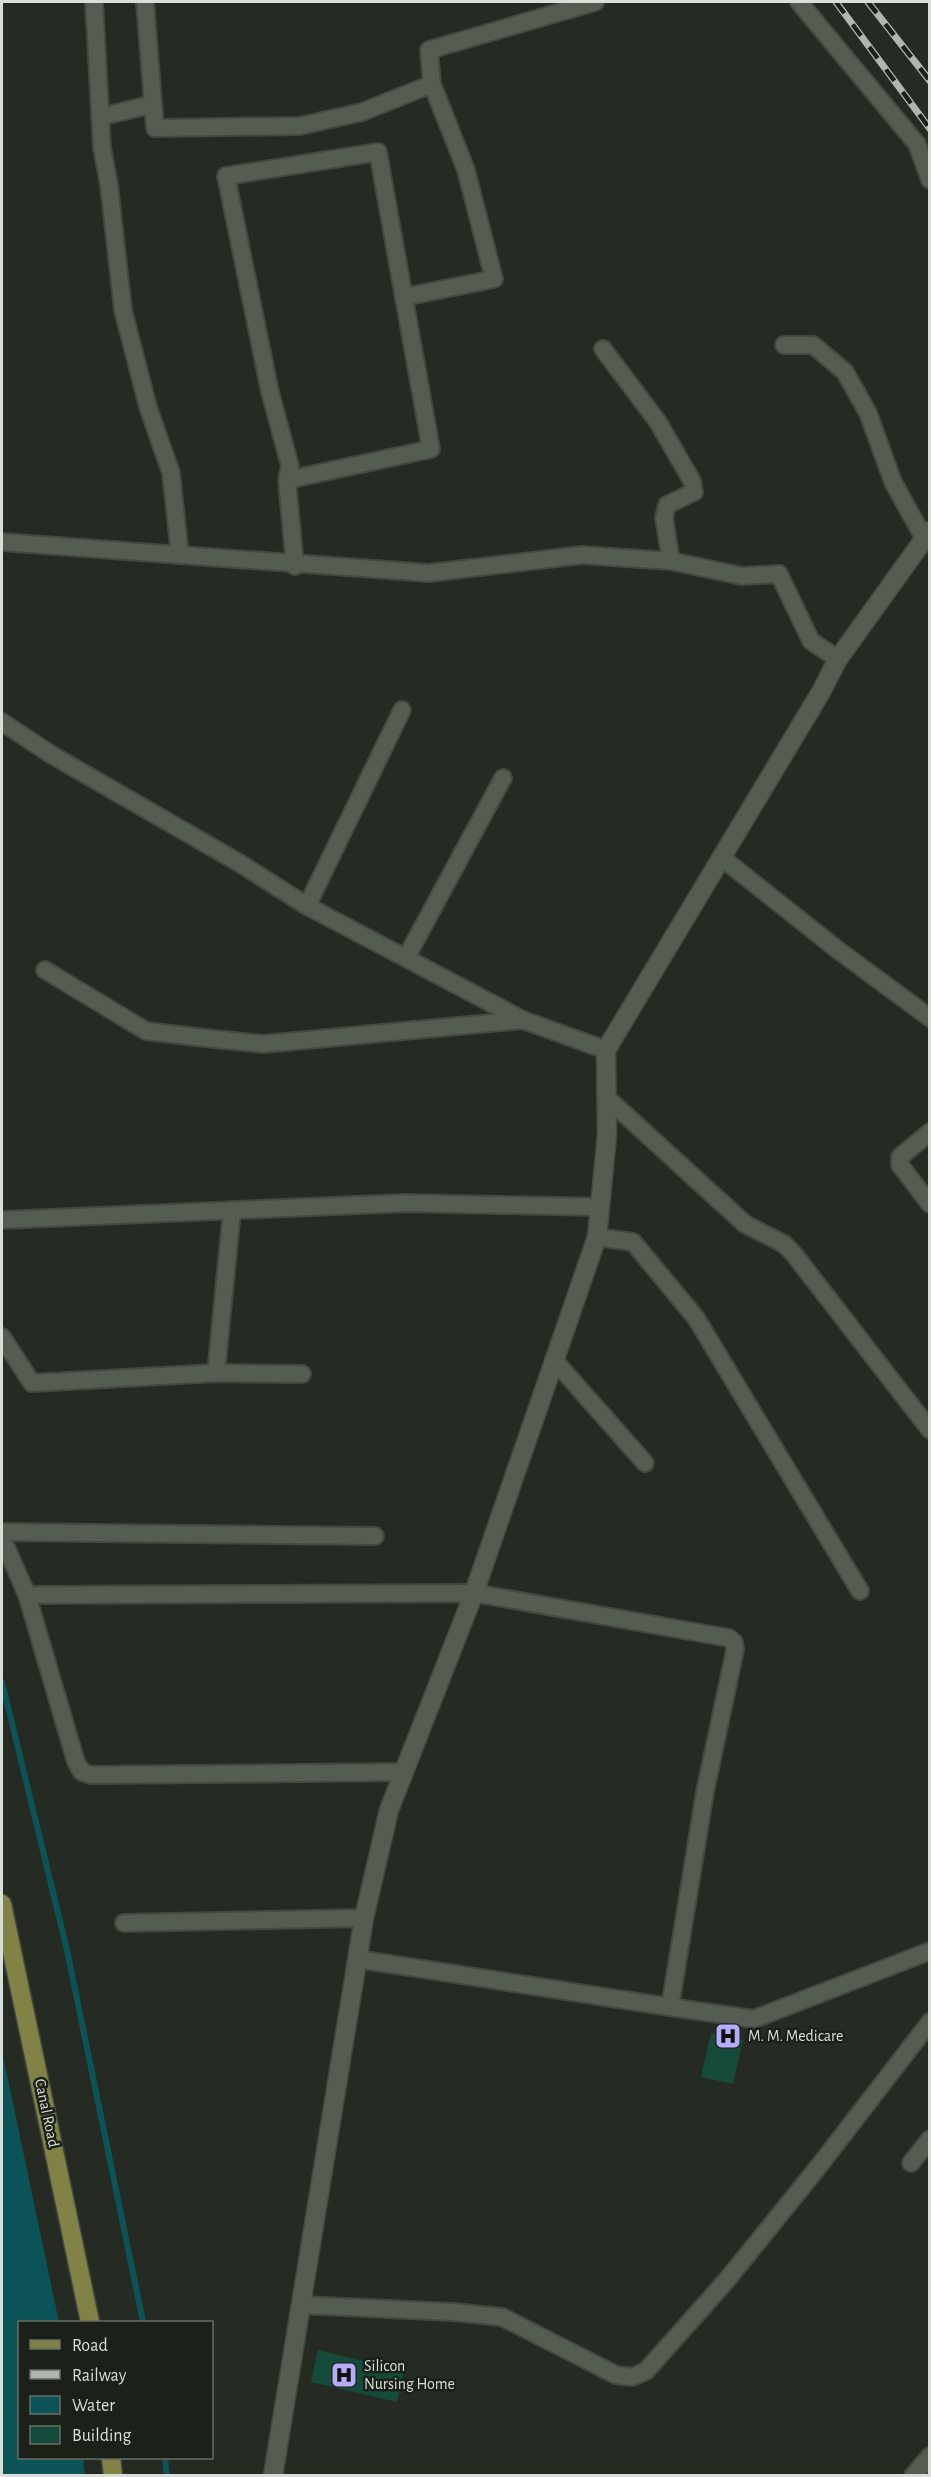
<svg xmlns="http://www.w3.org/2000/svg" width="931" height="2477" font-family="'Alegreya Sans',sans-serif">
<style>
.water{fill:#0b5356}
.lines{fill:none;stroke-linecap:round;stroke-linejoin:round}
.stream{stroke:#0b5356;stroke-width:6}
.building{fill:#144b3a}
.street-casing{stroke:#434841;stroke-width:20}
.secondary-casing{stroke:#434841;stroke-width:21}
.primary-casing{stroke:#434841;stroke-width:21}
.street{stroke:#555c52;stroke-width:16}
.secondary{stroke:#555c52;stroke-width:18}
.primary{stroke:#818246;stroke-width:18}
.rail-casing{stroke:#b1b5b0;stroke-width:7}
.rail{stroke:#1b2119;stroke-width:4.5;stroke-dasharray:14;stroke-linecap:butt}
.labels{text-anchor:middle;dominant-baseline:central;stroke-width:5;stroke-linejoin:round;paint-order:stroke}
.poi-label{font-size:16px;fill:#daded9;stroke:#1b2119;text-anchor:start}
.street-label{font-size:16px;fill:#daded9;stroke:#1b2119}
</style>
<rect width="100%" height="100%" fill="#252b23"/>
<path class="water" d="M2,2051L59,2322H20V2458H83L85,2475H2Z"/>
<g class="lines">
<g class="stream">
<path d="M2,1682L67,1950L143,2322"/>
<path d="M165,2458L167,2476"/>
</g>
</g>
<g class="building">
<path d="M711,2033L743,2040L733,2084L701,2077Z"/>
<path d="M318,2350L404,2371L397,2402L311,2382Z"/>
</g>
<g class="lines">
<g class="street-casing">
<g id="street">
<path d="M94,2L102,148L109,185L123,310L148,407L171,473L180,555"/>
<path d="M145,2L155,128L300,126L362,112L432,84L429,50L595,2"/>
<path d="M799,2L917,144L930,180"/>
<path d="M100,117L153,104"/>
<path d="M404,297L494,279L466,170L432,84"/>
<path d="M784,345H813L845,372L868,413L893,482L924,538"/>
<path d="M603,349L658,422L692,481L694,492L667,505L664,518L671,561"/>
<path d="M287,480L431,449L378,152L226,176L270,392L290,466L287,480L295,566"/>
<path d="M2,542L429,573L582,555L671,561L742,576L779,574L811,641L838,659"/>
<path d="M2,722L52,755L241,864L307,906L523,1020L606,1050"/>
<path d="M722,858L838,950L930,1018"/>
<path d="M307,906L402,710"/>
<path d="M406,958L503,778"/>
<path d="M45,970L146,1031L205,1038L263,1044L523,1020"/>
<path d="M607,1098L745,1224L784,1244L793,1253L930,1430"/>
<path d="M930,1132L900,1157V1165L930,1204"/>
<path d="M2,1220L405,1203L600,1207"/>
<path d="M597,1237L633,1242L696,1318L860,1591"/>
<path d="M2,1337L32,1383L216,1373L302,1374"/>
<path d="M554,1360L645,1463"/>
<path d="M216,1373L232,1210"/>
<path d="M2,1532L375,1536"/>
<path d="M2,1538L27,1595"/>
<path d="M403,1772L91,1775L82,1772L76,1762L27,1595L474,1593L729,1638L734,1642L735,1650L705,1792L670,2007L754,2019L930,1951"/>
<path d="M124,1923L364,1918"/>
<path d="M357,1959L670,2007"/>
<path d="M911,2163L930,2139"/>
<path d="M301,2305L453,2312L502,2317L616,2375L632,2377L646,2371L726,2281L819,2166L930,2022"/>
<path d="M913,2476L930,2456"/>
</g>
</g>
<g class="secondary-casing">
<path id="secondary" d="M273,2476L364,1918L389,1810L474,1593L597,1237L607,1135L606,1050L821,692L838,659L930,531"/>
</g>
<g class="primary-casing">
<g id="primary">
<path d="M2,1904L90,2322"/>
<path d="M111,2458L113,2476"/>
</g>
</g>
<use href="#street" class="street"/>
<use href="#secondary" class="secondary"/>
<use href="#primary" class="primary"/>
<g class="rail-casing">
<g id="rail">
<path d="M836,2L930,129"/>
<path d="M868,2L930,81"/>
</g>
</g>
<use href="#rail" class="rail"/>
</g>
<defs>
<g id="hospital-square" transform="scale(1.35)"><rect x="-9" y="-9" width="18" height="18" rx="4" fill="#b5acf8" stroke="#1b2119"/><path d="M-5-5h3v3.5h4V-5h3V5h-3V1.5h-4V5h-3Z" fill="#111"/></g>
</defs>
<g fill-rule="evenodd">
<use href="#hospital-square" x="728" y="2036"/>
<use href="#hospital-square" x="344" y="2375"/>
</g>
<g class="labels">
<g class="poi-label">
<text x="748" y="2036">M. M. Medicare</text>
<text x="364" y="2366">Silicon<tspan x="364" dy="18">Nursing Home</tspan></text>
</g>
<g class="street-label">
<text transform="translate(47 2113) rotate(78)">Canal Road</text>
</g>
</g>
<rect width="931" height="2477" fill="none" stroke="#daded9" stroke-width="6"/>
<rect x="18" y="2321" width="195" height="138" fill="#1b2119" stroke="#676d66" stroke-width="1.5"/>
<rect x="30" y="2340" width="30" height="9" fill="#818246" stroke="#676d66" stroke-width="1.5"/>
<text x="72" y="2351" font-size="18" fill="#daded9">Road</text>
<rect x="30" y="2370" width="30" height="9" fill="#b1b5b0" stroke="#676d66" stroke-width="1.5"/>
<text x="72" y="2381" font-size="18" fill="#daded9">Railway</text>
<rect x="30" y="2396" width="30" height="18" fill="#0b5356" stroke="#676d66" stroke-width="1.5"/>
<text x="72" y="2411" font-size="18" fill="#daded9">Water</text>
<rect x="30" y="2426" width="30" height="18" fill="#144b3a" stroke="#676d66" stroke-width="1.5"/>
<text x="72" y="2441" font-size="18" fill="#daded9">Building</text>
</svg>
